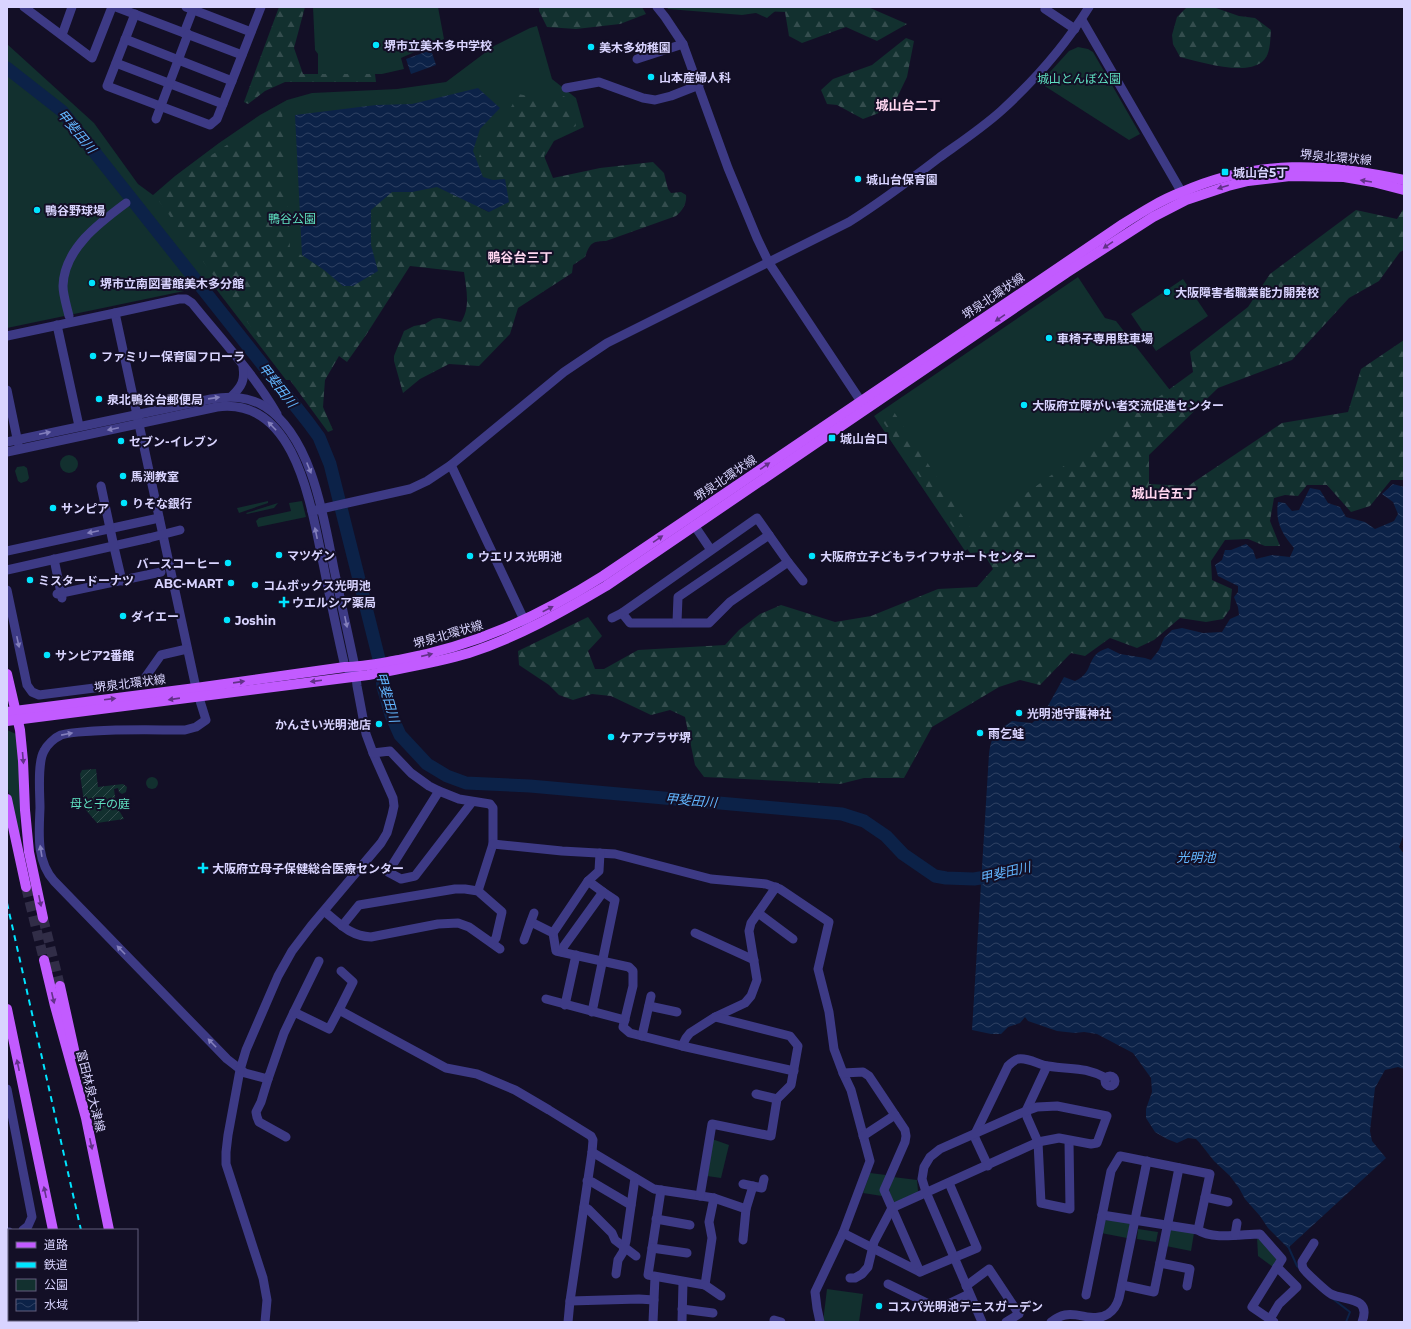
<svg xmlns="http://www.w3.org/2000/svg" width="1411" height="1329" font-family="Montserrat,'Noto Sans JP',sans-serif">
<style>
.green{fill:#12302f}
.forest{fill:url(#forest-firs)}
.garden{fill:url(#garden-furrows)}
.water{fill:url(#water-waves)}
.lines{fill:none;stroke-linecap:round;stroke-linejoin:round}
.stream{stroke:#0c2248;stroke-width:2}
.river{stroke:#0c2248;stroke-width:13}
.major-tunnel{stroke:#312d47;stroke-width:10;stroke-dasharray:10 5;stroke-linecap:butt}
.minor{stroke:#3d3a85;stroke-width:9}
.major{stroke:#c25bff;stroke-width:10}
.rail{stroke:#00e5ff;stroke-width:2;stroke-dasharray:6 5;stroke-linecap:butt}
.minor-bridge{stroke:#3d3a85;stroke-width:9}
.oneway{fill:#623188}
.oneway2{fill:#837fbc}
.poi-dot{fill:#00e5ff;stroke:#130f26;stroke-width:1.5}
.labels{text-anchor:middle;dominant-baseline:central;stroke-width:4;stroke-linejoin:round;paint-order:stroke}
.poi-label{font-size:12px;font-weight:bold;fill:#d9d4ff;stroke:#130f26;text-anchor:start}
.park-label{font-size:12px;fill:#5fe0c0;stroke:#130f26}
.street-label{font-size:12px;fill:#d9d4ff;stroke:#130f26}
.neighbourhood-label{font-size:13px;font-weight:bold;fill:#ffd6f0;stroke:#130f26}
.water-label{font-size:13px;font-style:italic;fill:#62b6ff;stroke:#130f26}
</style>
<defs>
<pattern id="forest-firs" width="22" height="20" patternUnits="userSpaceOnUse"><rect width="22" height="20" fill="#12302f"/><path d="M5 1l3.5 6h-7zM16 11l3.5 6h-7z" fill="#344d4e"/></pattern>
<pattern id="garden-furrows" width="10" height="10" patternUnits="userSpaceOnUse"><rect width="10" height="10" fill="#12302f"/><path d="M-1 1l2-2M0 10L10 0M9 11l2-2" fill="none" stroke="#344d4e"/></pattern>
<pattern id="water-waves" width="16" height="10" patternUnits="userSpaceOnUse"><rect width="16" height="10" fill="#0c2248"/><path d="M0 5q4-4 8 0t8 0" fill="none" stroke="#2f4163"/></pattern>
</defs>
<rect width="100%" height="100%" fill="#130f26"/>
<g class="green">
<path d="M313,7H438L444,39L401,58L404,69L382,74H318V54L315,50Z"/>
<path d="M667,7H780L767,18L756,13L742,15L668,9Z"/>
<path d="M537,26L552,79L576,98L584,127L554,141L544,158L405,266L320,380H286L213,285L7,328V44L94,123L138,184L153,195L175,176L219,143L260,115L287,100L312,93L397,89L446,82L494,46L530,28Z"/>
<path d="M1078,47L1088,49L1093,52L1140,134L1129,140L1040,83L1069,51Z"/>
<path d="M1078,277L1105,318L1116,321L1173,394L965,551L874,416Z"/>
<path d="M1183,279L1208,316L1156,351L1131,314Z"/>
<circle cx="69" cy="464" r="9"/>
<path d="M24,466L27,468L29,478L27,481L21,483L18,481L15,471L17,467Z"/>
<path d="M268,501V503L239,513L237,508Z"/>
<path d="M302,501L306,517L258,527L256,521L259,518L291,511L289,503Z"/>
<path d="M278,503L274,508L247,514L246,513Z"/>
<path d="M7,730L16,734L20,782V838L18,839L7,784Z"/>
<circle cx="152" cy="783" r="6"/>
<path d="M712,1139L729,1145L721,1178L707,1176Z"/>
<path d="M870,1173L886,1175L882,1196L863,1193Z"/>
<path d="M893,1177L917,1180L918,1191L917,1194L898,1202H893L889,1190Z"/>
<path d="M1103,1220L1129,1222L1130,1224L1127,1238L1101,1233Z"/>
<path d="M1138,1229L1158,1232L1156,1242L1137,1239Z"/>
<path d="M1171,1229L1194,1233L1191,1251L1166,1246Z"/>
<path d="M1257,1237L1276,1257L1277,1261L1273,1267L1258,1256Z"/>
<path d="M827,1289L863,1294L859,1322H823Z"/>
</g>
<g class="forest">
<path d="M279,7H305L294,48L303,74H375L376,82H285L265,91L248,104L244,102Z"/>
<path d="M539,7H642L646,14L620,24L576,29L547,27L539,11Z"/>
<path d="M670,7H868L907,24L877,41L846,27L802,43L789,36L785,12Z"/>
<path d="M1187,7H1213L1239,16L1255,18L1271,30C1270,40 1271,55 1262,62C1244,76 1201,62 1180,57L1173,44L1172,35L1177,17Z"/>
<path d="M906,38L914,41L907,77L892,108L863,119L837,105L827,104L821,90L833,79L872,65Z"/>
<path d="M518,94L544,99L558,94L568,98L576,126L549,138L544,156L553,178L600,168L653,162L664,173L668,189L671,193L681,192L686,195C687,203 683,210 676,216L606,241C591,241 590,244 585,257L573,265L572,273L518,308L510,334L479,366L449,364L420,379L403,393L394,361V356L404,331L414,326L425,324L433,319L439,318L461,322C471,307 466,288 464,272L410,266L366,335L347,362L339,356L325,380L323,407L333,430L328,432L156,197L184,173L282,109L290,248L324,270L343,286L378,271L371,245V209L392,192H412L437,187L489,212L493,180L483,177L477,162L486,139L508,113Z"/>
<path d="M1404,208V250L1400,252L1379,281L1349,298L1292,360L1218,388L1149,455V484L1188,486L1282,423L1348,412L1361,369L1404,340V480H1391L1370,506L1351,512L1327,485H1307L1298,496L1285,495L1274,498L1270,521L1280,546H1265L1248,539L1225,540L1211,561L1212,580L1232,589L1230,609L1223,619L1206,622L1180,618L1154,640L1137,648L1110,638L1085,656L1071,653L1040,685L1020,680L999,687L932,727L904,778H864L840,784L704,777L695,765L685,717L670,710L651,715L611,696L592,694L573,700L559,695L549,685L519,665L518,651L588,617L602,636L588,651L595,669H604L638,650L725,645L739,630L760,614L781,605L835,622L871,616L938,589L977,587L993,569L983,552L970,553L882,420L894,412L973,532L1193,372L1190,352L1248,307L1270,274L1356,210L1397,219Z"/>
</g>
<path class="garden" d="M96,769L98,787L123,784L127,787L126,792L122,794L119,792L118,788L114,789L116,805L124,819L97,823L85,809L80,774L82,770Z"/>
<g class="water">
<path d="M431,50L436,65L411,74L406,59Z"/>
<path d="M478,88L500,108L480,129L473,151L483,177L493,180L505,179L509,202L489,212L437,187L412,192H392L371,210V245L378,271L353,286H343L324,270L302,255L295,115L376,105L412,104Z"/>
<path d="M1393,484L1404,487V834L1399,847L1404,854V1069L1398,1067L1385,1070L1375,1088L1370,1131L1372,1141L1386,1158L1288,1248L1268,1228L1260,1216L1245,1199L1239,1188L1230,1176L1214,1161L1199,1142L1196,1139L1188,1138L1177,1143L1167,1139L1155,1132L1146,1118V1109L1152,1092L1151,1078L1133,1053L1097,1034L1084,1032L1075,1033L1057,1031L1028,1021L1025,1017L1020,1023L1008,1027L1001,1034H991L972,1030L989,754C992,733 996,732 1012,721L1032,723L1044,713L1064,677L1075,681C1096,672 1084,655 1108,648L1120,654L1145,658L1151,660L1159,650L1164,638L1172,630L1182,628L1203,633L1222,632L1230,619L1239,615L1238,607L1234,597L1238,592V586L1218,576L1215,565L1222,560L1225,550H1231L1246,544L1253,550L1256,559L1272,555L1290,557L1294,548C1282,534 1275,522 1278,502L1285,503L1292,511L1299,510L1310,488L1320,490L1328,503L1340,507L1346,517L1365,522L1375,529L1394,521L1398,514L1393,502L1382,494Z"/>
</g>
<g class="lines">
<g class="stream">
<path d="M1288,1246L1297,1266L1300,1269"/>
<path d="M1333,1299L1350,1312L1346,1322"/>
</g>
<path class="river" d="M7,68L62,111L308,422L319,437L330,464L381,667L383,687L391,715L400,735L427,764L447,776L466,783L530,786L842,814L864,821L886,836L903,854L935,876L946,878L974,879L998,875"/>
<g class="major-tunnel">
<path d="M26,887L44,960"/>
<path d="M43,918L60,986"/>
</g>
<g class="minor">
<path d="M24,7L92,58L112,7"/>
<path d="M116,7L242,55"/>
<path d="M186,7L251,32"/>
<path d="M657,7L665,17L683,44L728,168L757,238L769,263L864,406"/>
<path d="M1046,7L1045,9L1075,29"/>
<path d="M135,14L107,86L210,125L217,119L261,7"/>
<path d="M1082,20L1185,198"/>
<path d="M184,33L194,7"/>
<path d="M62,35L72,7"/>
<path d="M125,39L232,81"/>
<path d="M637,59L683,44"/>
<path d="M116,63L223,104"/>
<path d="M566,88L599,82L643,98L655,100L671,96L699,85"/>
<path d="M156,119L188,34"/>
<path d="M115,313L196,688L206,720L196,727L185,730C155,730 124,729 94,731C83,732 71,732 61,735C54,738 47,745 44,751C37,763 40,795 40,808C39,833 36,861 54,881L227,1059L245,1073L268,1079L284,1033L294,1012L329,1029L339,1010"/>
<path d="M69,316C67,307 63,295 63,286C64,249 99,223 126,203"/>
<path d="M57,325L79,426"/>
<path d="M7,336L115,313L179,299H186L192,303C221,339 254,374 277,414"/>
<path d="M7,390L18,443"/>
<path d="M232,396C242,386 245,380 243,367"/>
<path d="M7,442L211,399C230,396 247,396 264,406C312,436 324,518 334,569C341,601 348,634 355,667L357,686L366,734L373,753L393,798L394,806L392,815L387,833L381,843L311,926L292,951L278,976L246,1050L240,1070L228,1135L226,1152V1164L263,1278L267,1300L265,1322"/>
<path d="M7,452L217,407C296,396 311,507 323,563C330,598 337,632 345,667L350,671"/>
<path d="M451,465L527,626"/>
<path d="M312,511L410,489L427,481L451,465L564,372L607,343L849,222C881,202 910,180 940,157C961,142 982,128 1001,111C1035,80 1065,46 1089,7"/>
<path d="M694,525L711,550"/>
<path d="M114,547L122,581"/>
<path d="M7,551L159,518"/>
<path d="M54,559L62,598"/>
<path d="M7,570L149,538"/>
<path d="M7,590L27,685L32,692L39,695L142,682L161,655L187,649"/>
<path d="M57,594L161,572"/>
<path d="M622,613L630,623H709L730,602L788,562"/>
<path d="M612,618L622,613L757,518L788,562L803,581"/>
<path d="M677,622L678,597L769,535"/>
<path d="M373,753L390,751L411,773L429,786L439,791L459,799L490,804L493,808V844L478,891"/>
<path d="M439,791L388,872L401,879L415,876L472,802"/>
<path d="M493,844L562,851L615,854L711,879L766,884L780,889L829,922L818,969L829,1012L834,1049L843,1073L851,1090L870,1161L843,1233L815,1292L817,1308L820,1322"/>
<path d="M588,881L603,892L615,900L592,1012"/>
<path d="M324,911C340,924 350,936 371,937L438,924L458,923L469,927L500,949"/>
<path d="M758,913L793,939"/>
<path d="M531,922L553,933L556,951L629,967L633,971V986L623,1027L630,1033L682,1046L794,1071"/>
<path d="M342,926L359,905L455,889H465L478,891L502,912L496,938L492,943"/>
<path d="M553,933L588,881L599,871L600,853"/>
<path d="M695,933L754,960"/>
<path d="M524,940L534,913"/>
<path d="M562,952L564,946L603,892"/>
<path d="M341,971L353,982L339,1010L446,1068L477,1074L515,1090L549,1110L591,1136L593,1140L592,1152L570,1301L568,1322"/>
<path d="M546,999L625,1020"/>
<path d="M565,1005L576,955"/>
<path d="M649,1006L677,1012"/>
<path d="M294,1012L319,961"/>
<path d="M642,1036L651,996"/>
<path d="M682,1046L686,1038L690,1033L715,1017L745,1003L751,996L757,980L749,931L751,923L776,887"/>
<path d="M1047,1066L1026,1111L1027,1117L1038,1142L1041,1203L1070,1209L1069,1141"/>
<path d="M843,1073L863,1072L869,1076L905,1130L906,1136L905,1142L884,1190L920,1272L843,1233"/>
<circle cx="1110" cy="1081" r="5"/>
<path d="M268,1079L261,1102L256,1112L257,1117L259,1122L286,1137"/>
<path d="M7,1089L32,1217L28,1226L23,1230"/>
<path d="M756,1094L777,1099"/>
<path d="M863,1136L895,1115"/>
<path d="M592,1152L654,1189L714,1198L746,1209"/>
<path d="M988,1166L975,1138V1134L1008,1066C1011,1063 1014,1060 1018,1059C1028,1057 1039,1065 1048,1066C1071,1070 1084,1066 1106,1078"/>
<path d="M587,1181L592,1182L631,1205"/>
<path d="M743,1184L762,1188L764,1179"/>
<path d="M661,1190L648,1275L705,1285L712,1238L709,1222L714,1198"/>
<path d="M700,1196L712,1124L771,1136L777,1099L791,1085L798,1046L790,1036L715,1017"/>
<path d="M1205,1197L1228,1202"/>
<path d="M584,1207L588,1209L612,1233L615,1240L636,1256"/>
<path d="M1102,1215L1198,1230C1212,1240 1243,1234 1260,1234L1282,1259L1277,1267L1297,1287L1279,1304L1270,1319"/>
<path d="M656,1219L690,1225"/>
<path d="M7,1232H9"/>
<path d="M1235,1235L1237,1223"/>
<path d="M743,1240L746,1209L753,1186"/>
<path d="M1314,1243L1302,1262C1302,1265 1302,1266 1303,1268C1305,1272 1327,1292 1331,1294C1344,1301 1372,1296 1362,1322"/>
<path d="M652,1248L687,1253"/>
<path d="M1160,1263L1190,1269L1187,1286"/>
<path d="M920,1272L977,1248L949,1183"/>
<path d="M616,1274L618,1260L623,1252L626,1241L635,1178"/>
<path d="M850,1278H855L862,1274L868,1267L874,1242L892,1208L1038,1142L1059,1138L1091,1144L1097,1143L1107,1116L1057,1106L1037,1107L1026,1111L940,1149L930,1157L924,1167L922,1179L926,1192L982,1322"/>
<path d="M888,1284L933,1306H944L969,1294"/>
<path d="M705,1285L721,1296"/>
<path d="M1122,1285L1154,1292L1179,1168"/>
<path d="M966,1286L989,1269L1019,1314L1006,1322"/>
<path d="M1086,1295L1111,1171L1120,1156L1210,1174L1198,1230"/>
<path d="M570,1301L639,1299L654,1300"/>
<path d="M682,1309L713,1313"/>
<path d="M774,1320L781,1322"/>
<path d="M653,1322L655,1277"/>
<path d="M682,1322L683,1282"/>
<path d="M1051,1322C1055,1319 1060,1316 1065,1315C1080,1312 1094,1323 1108,1314C1114,1310 1117,1305 1119,1298L1147,1161"/>
<path d="M1274,1322L1252,1307L1277,1267"/>
</g>
<g class="major">
<path d="M7,674L20,730L23,761L25,810L29,852L43,918"/>
<path d="M7,712L196,688L345,667C363,667 381,663 399,660C475,646 538,617 603,576L1123,224C1142,212 1161,200 1182,192C1257,159 1326,163 1404,180"/>
<path d="M7,721L368,675C402,668 436,663 469,653C518,637 562,612 606,586L1066,273L1153,217L1186,200L1228,186L1248,181L1290,176L1344,177L1373,182L1404,190"/>
<path d="M7,799L26,887"/>
<path d="M44,960L55,1006L86,1118L109,1230"/>
<path d="M60,986L75,1054"/>
<path d="M7,1009L53,1230"/>
<path d="M73,1320V1322"/>
<path d="M128,1320V1322"/>
</g>
<g class="rail">
<path d="M7,903L81,1230"/>
<path d="M102,1320V1322"/>
</g>
<g class="minor-bridge">
<path d="M101,486L114,547"/>
<path d="M149,538L180,530"/>
</g>
</g>
<defs><path id="oneway-solid" d="M-6-.8H1V-3.2L6.5 0L1 3.2V.8H-6Z"/></defs>
<g class="oneway">
<use href="#oneway-solid" transform="translate(1366 181) rotate(-171)"/>
<use href="#oneway-solid" transform="translate(1223 187) rotate(163)"/>
<use href="#oneway-solid" transform="translate(1108 245) rotate(146)"/>
<use href="#oneway-solid" transform="translate(1000 318) rotate(146)"/>
<use href="#oneway-solid" transform="translate(765 466) rotate(-34)"/>
<use href="#oneway-solid" transform="translate(658 539) rotate(-34)"/>
<use href="#oneway-solid" transform="translate(548 609) rotate(-27)"/>
<use href="#oneway-solid" transform="translate(427 655) rotate(-13)"/>
<use href="#oneway-solid" transform="translate(316 681) rotate(173)"/>
<use href="#oneway-solid" transform="translate(239 682) rotate(-8)"/>
<use href="#oneway-solid" transform="translate(110 699) rotate(-7)"/>
<use href="#oneway-solid" transform="translate(174 699) rotate(172)"/>
<use href="#oneway-solid" transform="translate(23 758) rotate(85)"/>
<use href="#oneway-solid" transform="translate(40 901) rotate(78)"/>
<use href="#oneway-solid" transform="translate(53 998) rotate(77)"/>
<use href="#oneway-solid" transform="translate(18 1065) rotate(-102)"/>
<use href="#oneway-solid" transform="translate(91 1144) rotate(78)"/>
<use href="#oneway-solid" transform="translate(45 1192) rotate(-102)"/>
</g>
<g class="oneway2">
<use href="#oneway-solid" transform="translate(214 398) rotate(-8)"/>
<use href="#oneway-solid" transform="translate(272 426) rotate(-134)"/>
<use href="#oneway-solid" transform="translate(113 429) rotate(168)"/>
<use href="#oneway-solid" transform="translate(45 433) rotate(-12)"/>
<use href="#oneway-solid" transform="translate(309 468) rotate(68)"/>
<use href="#oneway-solid" transform="translate(93 532) rotate(168)"/>
<use href="#oneway-solid" transform="translate(316 533) rotate(-102)"/>
<use href="#oneway-solid" transform="translate(346 622) rotate(78)"/>
<use href="#oneway-solid" transform="translate(18 642) rotate(78)"/>
<use href="#oneway-solid" transform="translate(67 734) rotate(-11)"/>
<use href="#oneway-solid" transform="translate(41 851) rotate(-99)"/>
<use href="#oneway-solid" transform="translate(121 950) rotate(-134)"/>
<use href="#oneway-solid" transform="translate(212 1043) rotate(-134)"/>
</g>
<g class="poi-dot">
<circle cx="376" cy="45" r="4"/>
<circle cx="591" cy="47" r="4"/>
<circle cx="651" cy="77" r="4"/>
<rect x="1221" y="168" width="8" height="8" rx="2"/>
<circle cx="858" cy="179" r="4"/>
<circle cx="37" cy="210" r="4"/>
<circle cx="92" cy="283" r="4"/>
<circle cx="1167" cy="292" r="4"/>
<circle cx="1049" cy="338" r="4"/>
<circle cx="93" cy="356" r="4"/>
<circle cx="99" cy="399" r="4"/>
<circle cx="1024" cy="405" r="4"/>
<rect x="828" y="434" width="8" height="8" rx="2"/>
<circle cx="121" cy="441" r="4"/>
<circle cx="123" cy="476" r="4"/>
<circle cx="124" cy="503" r="4"/>
<circle cx="53" cy="508" r="4"/>
<circle cx="279" cy="555" r="4"/>
<circle cx="470" cy="556" r="4"/>
<circle cx="812" cy="556" r="4"/>
<circle cx="228" cy="563" r="4"/>
<circle cx="30" cy="580" r="4"/>
<circle cx="231" cy="583" r="4"/>
<circle cx="255" cy="585" r="4"/>
<path d="M282 596h4v4h4v4h-4v4h-4v-4h-4v-4h4z"/>
<circle cx="123" cy="616" r="4"/>
<circle cx="227" cy="620" r="4"/>
<circle cx="47" cy="655" r="4"/>
<circle cx="1019" cy="713" r="4"/>
<circle cx="379" cy="724" r="4"/>
<circle cx="980" cy="733" r="4"/>
<circle cx="611" cy="737" r="4"/>
<path d="M201 862h4v4h4v4h-4v4h-4v-4h-4v-4h4z"/>
<circle cx="879" cy="1306" r="4"/>
</g>
<g class="labels">
<g class="poi-label">
<text x="384" y="45">堺市立美木多中学校</text>
<text x="599" y="47">美木多幼稚園</text>
<text x="659" y="77">山本産婦人科</text>
<text x="1233" y="172">城山台5丁</text>
<text x="866" y="179">城山台保育園</text>
<text x="45" y="210">鴨谷野球場</text>
<text x="100" y="283">堺市立南図書館美木多分館</text>
<text x="1175" y="292">大阪障害者職業能力開発校</text>
<text x="1057" y="338">車椅子専用駐車場</text>
<text x="101" y="356">ファミリー保育園フローラ</text>
<text x="107" y="399">泉北鴨谷台郵便局</text>
<text x="1032" y="405">大阪府立障がい者交流促進センター</text>
<text x="840" y="438">城山台口</text>
<text x="129" y="441">セブン-イレブン</text>
<text x="131" y="476">馬渕教室</text>
<text x="132" y="503">りそな銀行</text>
<text x="61" y="508">サンピア</text>
<text x="287" y="555">マツゲン</text>
<text x="478" y="556">ウエリス光明池</text>
<text x="820" y="556">大阪府立子どもライフサポートセンター</text>
<text x="220" y="563" text-anchor="end">バースコーヒー</text>
<text x="38" y="580">ミスタードーナツ</text>
<text x="223" y="583" text-anchor="end">ABC-MART</text>
<text x="263" y="585">コムボックス光明池</text>
<text x="292" y="602">ウエルシア薬局</text>
<text x="131" y="616">ダイエー</text>
<text x="235" y="620">Joshin</text>
<text x="55" y="655">サンピア2番館</text>
<text x="1027" y="713">光明池守護神社</text>
<text x="371" y="724" text-anchor="end">かんさい光明池店</text>
<text x="988" y="733">雨乞蛙</text>
<text x="619" y="737">ケアプラザ堺</text>
<text x="212" y="868">大阪府立母子保健総合医療センター</text>
<text x="887" y="1306">コスパ光明池テニスガーデン</text>
</g>
<g class="park-label">
<text x="1079" y="78">城山とんぼ公園</text>
<text x="292" y="218">鴨谷公園</text>
<text x="100" y="803">母と子の庭</text>
</g>
<g class="street-label">
<text transform="translate(1336 157) rotate(5)">堺泉北環状線</text>
<text transform="translate(993 296) rotate(-34)">堺泉北環状線</text>
<text transform="translate(725 478) rotate(-34)">堺泉北環状線</text>
<text transform="translate(448 634) rotate(-16)">堺泉北環状線</text>
<text transform="translate(130 683) rotate(-7)">堺泉北環状線</text>
<text transform="translate(91 1091) rotate(76)">富田林泉大津線</text>
</g>
<g class="neighbourhood-label">
<text x="908" y="105">城山台二丁</text>
<text x="520" y="257">鴨谷台三丁</text>
<text x="1164" y="493">城山台五丁</text>
</g>
<g class="water-label">
<text transform="translate(77 131) rotate(50)">甲斐田川</text>
<text transform="translate(278 385) rotate(52)">甲斐田川</text>
<text transform="translate(388 697) rotate(74)">甲斐田川</text>
<text transform="translate(691 800) rotate(5)">甲斐田川</text>
<text x="1196" y="857">光明池</text>
<text transform="translate(1005 872) rotate(-13)">甲斐田川</text>
</g>
</g>
<rect width="1411" height="1329" fill="none" stroke="#d9d4ff" stroke-width="16"/>
<rect x="8" y="1229" width="130" height="92" fill="#130f26" stroke="#625e7d"/>
<rect x="16" y="1242" width="20" height="6" fill="#c25bff" stroke="#625e7d"/>
<text x="44" y="1249" font-size="12" fill="#d9d4ff">道路</text>
<rect x="16" y="1262" width="20" height="6" fill="#00e5ff" stroke="#625e7d"/>
<text x="44" y="1269" font-size="12" fill="#d9d4ff">鉄道</text>
<rect x="16" y="1279" width="20" height="12" fill="#12302f" stroke="#625e7d"/>
<text x="44" y="1289" font-size="12" fill="#d9d4ff">公園</text>
<rect x="16" y="1299" width="20" height="12" fill="url(#water-waves)" stroke="#625e7d"/>
<text x="44" y="1309" font-size="12" fill="#d9d4ff">水域</text>
</svg>
